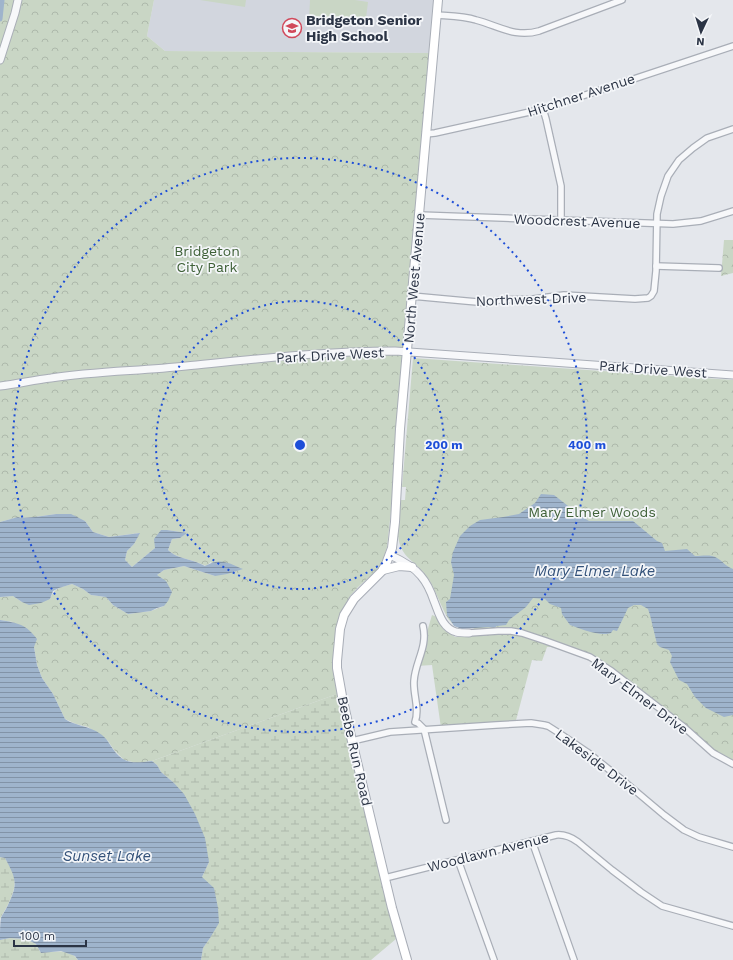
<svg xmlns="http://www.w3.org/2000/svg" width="733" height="960" font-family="'Work Sans',sans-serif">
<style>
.built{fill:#d2d6de}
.forest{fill:url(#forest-crowns)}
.wetland{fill:url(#wetland-marsh)}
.garden{fill:#c9d6c5}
.water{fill:url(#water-rules)}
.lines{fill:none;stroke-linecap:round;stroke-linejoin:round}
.canal{stroke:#9fb4cc;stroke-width:5}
.minor-casing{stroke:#a9aeb7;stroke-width:8}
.tertiary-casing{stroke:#a9aeb7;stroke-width:9}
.secondary-casing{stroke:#a9aeb7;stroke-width:10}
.minor{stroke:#f7f8fa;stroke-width:5.5}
.tertiary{stroke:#f7f8fa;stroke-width:7}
.secondary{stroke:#fff;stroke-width:8}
.ring{fill:none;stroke:#1d4ed8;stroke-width:2;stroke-dasharray:2 4}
.labels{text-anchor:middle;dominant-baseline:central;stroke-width:3.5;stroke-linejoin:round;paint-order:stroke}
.poi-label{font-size:14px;font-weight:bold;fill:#2b3445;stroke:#f4f6f9;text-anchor:start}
.street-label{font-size:14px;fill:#2b3445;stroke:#f4f6f9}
.park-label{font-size:14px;fill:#3f6138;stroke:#f4f6f9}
.water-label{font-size:15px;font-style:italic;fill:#34527a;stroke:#f4f6f9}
.centre{fill:#1d4ed8;stroke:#f4f6f9;stroke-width:2}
.ring-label{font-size:12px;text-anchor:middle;font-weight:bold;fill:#1d4ed8;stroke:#f4f6f9;stroke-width:3.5;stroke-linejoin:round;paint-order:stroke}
</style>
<defs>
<pattern id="forest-crowns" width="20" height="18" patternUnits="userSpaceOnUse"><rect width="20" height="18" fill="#c9d6c5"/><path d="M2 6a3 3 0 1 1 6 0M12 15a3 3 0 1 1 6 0" fill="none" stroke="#adb8ab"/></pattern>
<pattern id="wetland-marsh" width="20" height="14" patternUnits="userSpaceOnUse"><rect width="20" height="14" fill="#c9d6c5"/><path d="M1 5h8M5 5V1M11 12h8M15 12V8" fill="none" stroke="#adb8ab"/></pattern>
<pattern id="water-rules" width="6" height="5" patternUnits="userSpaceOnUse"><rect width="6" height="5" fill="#9fb4cc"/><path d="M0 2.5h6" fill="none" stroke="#8293a7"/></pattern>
</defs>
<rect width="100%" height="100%" fill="#e4e7ec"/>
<path class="built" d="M154,0H438L433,53L165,51L147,36Z"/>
<g class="forest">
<path d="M0,0H154L147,36L165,51L433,53L400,429L387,547L383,560L379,568L358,587L350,596L346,603L338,624L336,684L337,694L152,761L137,763L124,760L114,750L108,741L88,727L76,724L65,719L53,694L42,678L37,665L34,647L13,622L0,620V597L13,596L22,602L50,599C55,587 60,588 72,584L83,589L91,595L106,597L113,605L128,614L151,611L164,606L157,575L164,570L184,566L215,576L211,562L206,566C201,564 197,562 193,561C184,558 175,557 168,550L172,539L180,538L186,533L167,530H161L155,548L132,567L125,560L127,551L134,544L139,533L109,537L93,532L85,521L56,514L35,517L21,518L18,517L0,522Z"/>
<path d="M724,240H733V273L721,276Z"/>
<path d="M413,358L733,380V761L718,755L614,672L577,655L551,647H547L542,661L532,660L515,724L441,728L432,665L417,666L432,615L437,617L443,629L455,637L463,636L476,627C469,626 458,628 452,623C443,615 436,588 427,577C415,560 400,558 398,535L400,500H405L406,487H402Z"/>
</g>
<g class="wetland">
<path d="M337,694L396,939L371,960H201L203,948L210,938L202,877L209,862L174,783L161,772L157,765L152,761Z"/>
<path d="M0,857L5,858C7,862 11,867 13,872C19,888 8,905 0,919Z"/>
<path d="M10,938L26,939L36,944L41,953C53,952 70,948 78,960H0V940Z"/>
</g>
<g class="garden">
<path d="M200,0H246L245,7Z"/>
<path d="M310,0H355L368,2L365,26L309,20Z"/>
</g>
<g class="water">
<path d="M541,494L554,495L581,516L589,521H633L657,541L662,543L665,551L687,549L695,556C702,556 711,554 717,558C724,562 725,566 733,569V715L724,717L706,708L695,697L687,684L679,680L670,662L672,656L669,650L660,647L657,644L650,615L648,609L641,605H634L628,608L617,631L613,630L611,633C600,637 581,629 570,625L562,614L561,608L550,604L545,599L533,598L526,607L509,620L506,625L497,626L494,628L489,627L462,629L454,626L447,615L446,602L450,599L454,575L451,562L453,552L460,536L470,526L480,520L503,517L519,514L535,503Z"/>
<path d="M56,514H71L85,521L93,532L109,537L140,533L134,544L127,551L125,560L132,567L155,548L154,539L161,530H167L187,533L180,538L172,539L168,550C175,557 184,558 193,561C197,562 201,564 205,566C221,557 228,563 243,569L227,574L215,576L184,566L164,570L157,575L166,581L172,592L168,601L164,606L157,608L151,611L128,614L113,605L106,597L91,595L83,589L72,584L59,588L53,591L50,599L41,603L29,605L22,602L13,596L0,597V522L18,517L21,518L35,517Z"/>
<path d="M0,620C18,623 26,624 37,639L34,647L37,665L42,678L53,694L65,719C68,721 72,723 76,724C84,727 92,728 99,733C107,738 108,742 113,749C124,765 135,763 152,761L157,765L161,772L174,783L184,794L195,814L205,838L209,862L202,877L214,888L218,908L219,923L210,938L203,948L201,960H78L75,956L61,951L41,953L36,944L26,939L10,938L0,940C0,934 0,924 1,918C2,915 5,911 7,907C18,885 17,880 5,858L0,857Z"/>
</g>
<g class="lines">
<path class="canal" d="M0,19L2,0"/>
<g class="minor-casing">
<g id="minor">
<path d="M436,15C450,16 464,16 476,20C499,26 515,38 539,31L622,0"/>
<path d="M543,109L546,119L561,186V220"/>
<path d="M426,134L435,133L543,109L733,46"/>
<path d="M419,215L673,224L701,221L733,211"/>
<path d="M656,266L719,268"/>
<path d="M412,296L466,301L489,303L499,300L533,299L564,295L635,299L648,298L651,296L654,291L656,271L657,214L661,196L668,176L679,160L693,148L707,138L733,129"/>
<path d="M423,626C428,647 415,662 414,681C413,695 420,709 415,722L418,723L424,729L446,820"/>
<path d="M469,633L498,631H511L522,633L546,641L590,657L610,670L654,704L685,728L713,753L733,764"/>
<path d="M352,741L390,732L496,725L531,723L544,725L548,726L559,733L587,752L626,783L664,815L684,830L699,837L733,847"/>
<path d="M532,841L574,960"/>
<path d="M458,860L494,960"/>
<path d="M385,878L556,835C565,834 571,837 578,842L612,870L641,892L662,906L733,926"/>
</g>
</g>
<g class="tertiary-casing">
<g id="tertiary">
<path d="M0,60L15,13L18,0"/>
<path d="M0,386C17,384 34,380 51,378C96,371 141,371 186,366C256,359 325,351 395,351L538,361L733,375"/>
<path d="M390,555C401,560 413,566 421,576C427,583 431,592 434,601C439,613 442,628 456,632C460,633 465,633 469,633"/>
</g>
</g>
<g class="secondary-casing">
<g id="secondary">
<path d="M383,570L399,566L412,567"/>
<path d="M407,960L392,908L352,741L342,696L337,668V661L340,629L344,615L354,599L382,571L386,564L392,548L395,522L400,429L438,0"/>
</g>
</g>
<use href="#minor" class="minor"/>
<use href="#tertiary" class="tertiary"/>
<use href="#secondary" class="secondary"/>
</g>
<g class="ring">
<circle cx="300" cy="445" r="144"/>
<circle cx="300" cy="445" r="287"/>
</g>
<defs>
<g id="school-ring" transform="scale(1)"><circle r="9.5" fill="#f4f6f9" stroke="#d1495b" stroke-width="1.5"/><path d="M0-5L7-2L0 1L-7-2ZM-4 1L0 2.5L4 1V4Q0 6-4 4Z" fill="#d1495b"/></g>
</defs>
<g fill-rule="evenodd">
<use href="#school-ring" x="292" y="28"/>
</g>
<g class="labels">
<g class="poi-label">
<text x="306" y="20">Bridgeton Senior<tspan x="306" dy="16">High School</tspan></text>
</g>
<g class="street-label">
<text transform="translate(581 95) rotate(-18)">Hitchner Avenue</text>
<text transform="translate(577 221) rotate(2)">Woodcrest Avenue</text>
<text transform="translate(414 278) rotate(-85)">North West Avenue</text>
<text transform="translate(531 299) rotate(-2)">Northwest Drive</text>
<text transform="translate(330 355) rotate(-3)">Park Drive West</text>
<text transform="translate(653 369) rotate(4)">Park Drive West</text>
<text transform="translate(640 696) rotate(37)">Mary Elmer Drive</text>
<text transform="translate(355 751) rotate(77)">Beebe Run Road</text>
<text transform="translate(597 762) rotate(37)">Lakeside Drive</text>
<text transform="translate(488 852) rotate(-14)">Woodlawn Avenue</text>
</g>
<g class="park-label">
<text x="207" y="251">Bridgeton<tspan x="207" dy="16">City Park</tspan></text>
<text x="592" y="512">Mary Elmer Woods</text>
</g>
<g class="water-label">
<text x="595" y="571">Mary Elmer Lake</text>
<text x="107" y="856">Sunset Lake</text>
</g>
</g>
<circle cx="300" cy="445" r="6" class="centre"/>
<g class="ring-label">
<text x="444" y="449">200 m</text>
<text x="587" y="449">400 m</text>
</g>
<g transform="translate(701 32) rotate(184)" stroke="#f4f6f9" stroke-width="3" paint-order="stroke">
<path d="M0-3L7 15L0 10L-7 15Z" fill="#2b3445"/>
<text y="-6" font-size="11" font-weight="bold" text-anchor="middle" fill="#2b3445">N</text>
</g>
<path d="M14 940v6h72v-6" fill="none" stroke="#2b3445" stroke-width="2"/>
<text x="20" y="940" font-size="12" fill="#2b3445" stroke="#f4f6f9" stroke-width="3" paint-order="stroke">100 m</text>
</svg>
